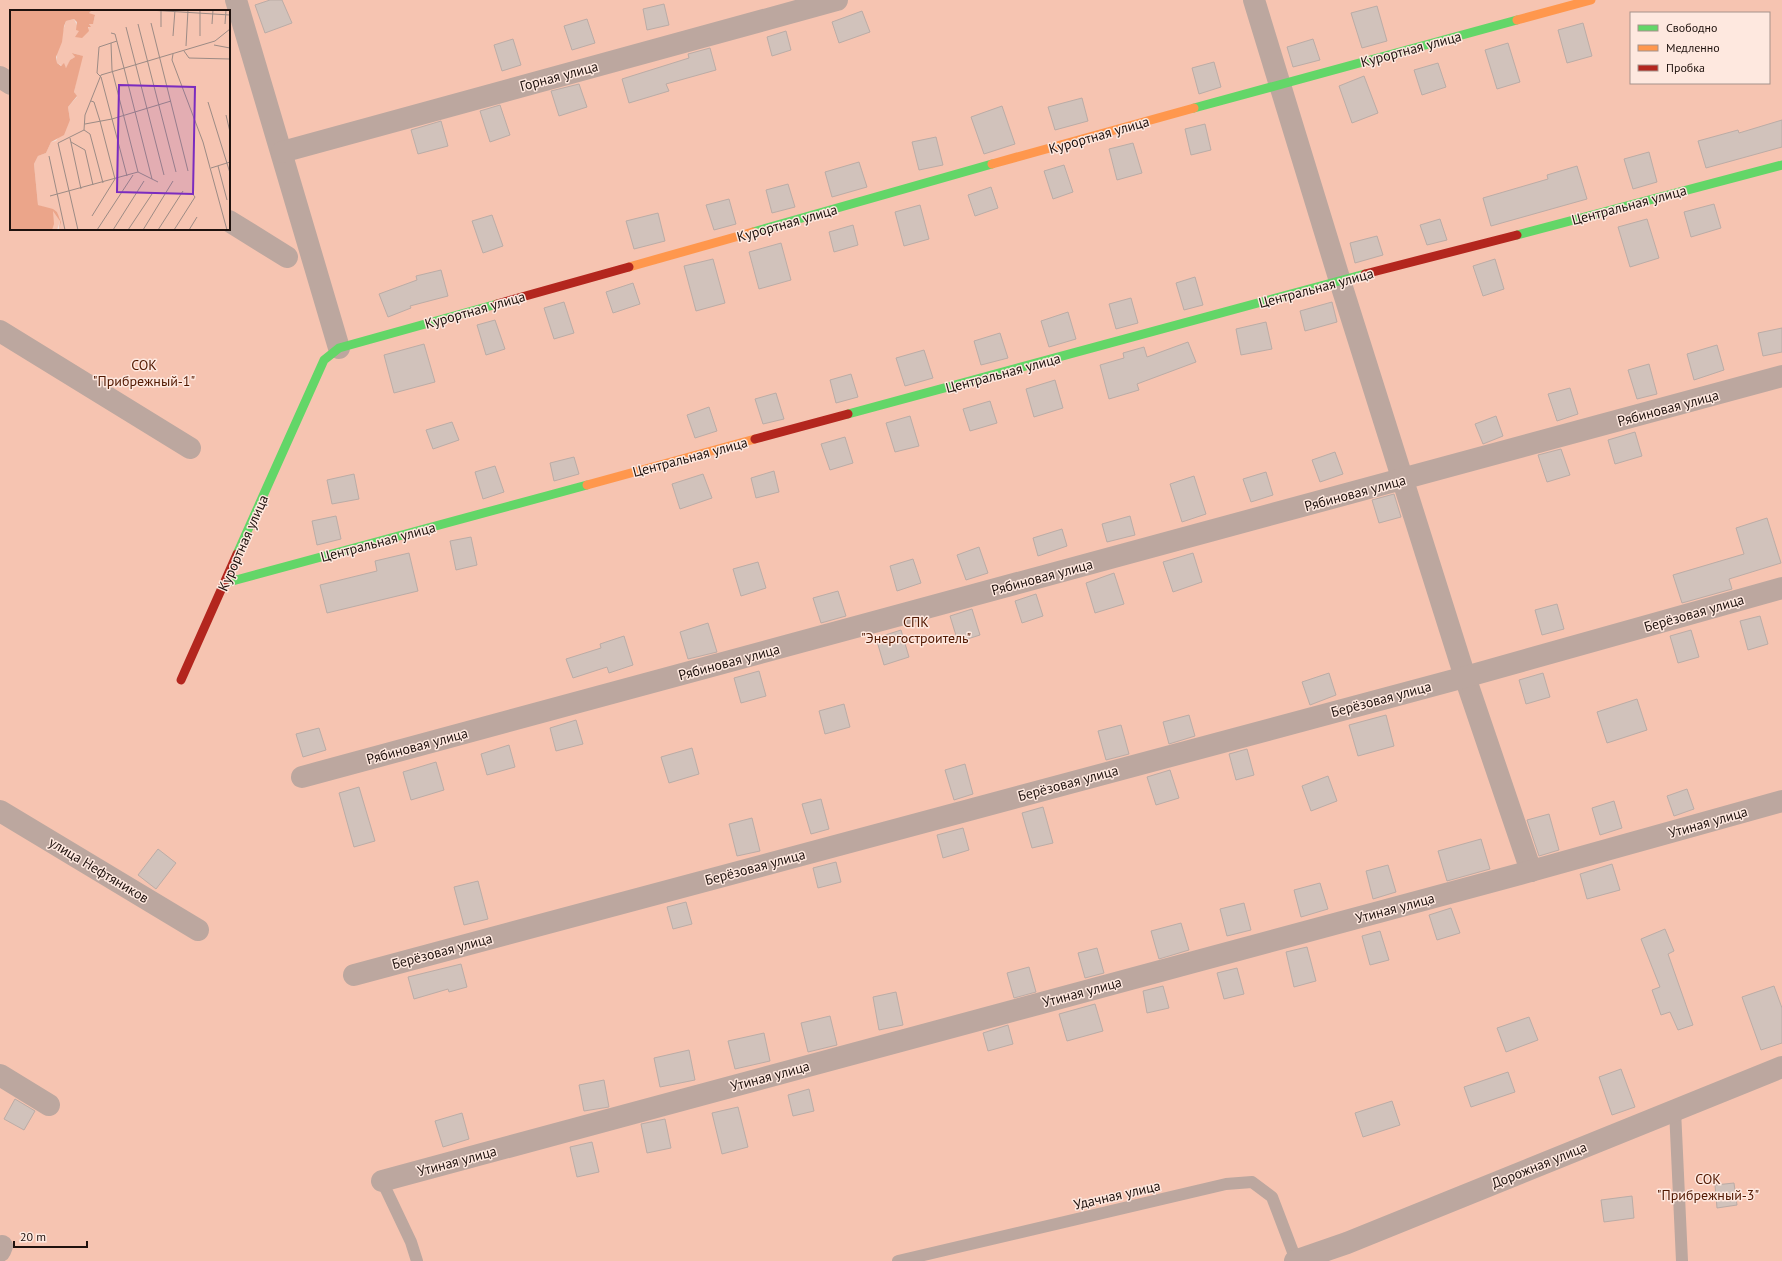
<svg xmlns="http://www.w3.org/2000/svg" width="1782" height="1261" font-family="'PT Sans',sans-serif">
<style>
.green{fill:#f6c4b1;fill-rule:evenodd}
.building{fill:#d1c2bb;stroke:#bbaca6}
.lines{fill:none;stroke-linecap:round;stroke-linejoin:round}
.lane{stroke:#bca79f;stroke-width:12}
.street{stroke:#bca79f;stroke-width:22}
.fast{stroke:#63d668;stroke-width:9}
.slow{stroke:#ff974d;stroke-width:9}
.jam{stroke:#b3261e;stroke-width:9}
.labels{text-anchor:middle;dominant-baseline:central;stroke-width:3;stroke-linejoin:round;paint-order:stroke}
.street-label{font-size:14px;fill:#1f120e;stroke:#fee8df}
.park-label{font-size:14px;fill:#511800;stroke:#fee8df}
.inset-road{fill:none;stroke:#9c8b85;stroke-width:1}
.view{fill:#7b2cbf;fill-opacity:0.15;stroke:#7b2cbf;stroke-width:2}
.inset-edge{fill:none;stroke:#1f120e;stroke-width:2}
</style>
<rect width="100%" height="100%" fill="#f0dcd4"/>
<path class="green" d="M0,0H1782V1261H0ZM11,11H229V229H11ZM1631,13H1769V83H1631Z"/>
<g class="building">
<path d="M270,0H282L292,23L265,33L255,5Z"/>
<path d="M664,4L669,25L647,30L643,9Z"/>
<path d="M1377,6L1387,41L1362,48L1351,13Z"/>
<path d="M862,11L870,32L839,43L832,22Z"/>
<path d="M587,19L595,43L572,50L564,26Z"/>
<path d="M1583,23L1592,56L1567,63L1558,30Z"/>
<path d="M786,31L791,50L772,56L767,37Z"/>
<path d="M513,39L521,65L502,71L494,45Z"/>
<path d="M1313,39L1320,60L1293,67L1287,47Z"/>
<path d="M1508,43L1520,82L1497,89L1485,50Z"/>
<path d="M710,48L716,70L666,84L669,91L629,103L622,79L689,58L688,54Z"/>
<path d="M1214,62L1221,87L1199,94L1192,68Z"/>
<path d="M1438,63L1446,87L1422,95L1414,70Z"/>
<path d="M1364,76L1378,113L1352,123L1339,86Z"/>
<path d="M579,84L587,107L559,116L551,91Z"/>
<path d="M1082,98L1088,121L1055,130L1048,107Z"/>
<path d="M500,105L510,135L490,142L480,111Z"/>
<path d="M1002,106L1015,144L984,154L971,117Z"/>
<path d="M1782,120V147L1706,168L1698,141L1738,130L1739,133Z"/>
<path d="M441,121L448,146L418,154L411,130Z"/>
<path d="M1205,124L1211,150L1191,155L1185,129Z"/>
<path d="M936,137L943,165L919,170L912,142Z"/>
<path d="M1133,143L1142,173L1117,180L1109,149Z"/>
<path d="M1649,152L1657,182L1633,189L1624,159Z"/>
<path d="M859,162L867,187L832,197L825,172Z"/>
<path d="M1064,165L1073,192L1053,199L1044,171Z"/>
<path d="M1577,166L1587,199L1491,226L1483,198L1548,179L1547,175Z"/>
<path d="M788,184L795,207L772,213L766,190Z"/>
<path d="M991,187L998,208L975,216L968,195Z"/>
<path d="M729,199L736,224L714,230L706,205Z"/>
<path d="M1714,204L1721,228L1691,237L1684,212Z"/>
<path d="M920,205L929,239L904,246L895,212Z"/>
<path d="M658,213L665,241L634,249L626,221Z"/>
<path d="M492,215L503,246L483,253L472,221Z"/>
<path d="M1440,219L1447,240L1427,245L1420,225Z"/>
<path d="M1647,219L1659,258L1630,267L1618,227Z"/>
<path d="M853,225L858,245L834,252L829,232Z"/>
<path d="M1377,236L1383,255L1355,263L1350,243Z"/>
<path d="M781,243L791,280L759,289L749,252Z"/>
<path d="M713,259L725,303L696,311L684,266Z"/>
<path d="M1495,259L1504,289L1483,296L1473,266Z"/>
<path d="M441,270L448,296L410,306L411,308L388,317L379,294L417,280L416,276Z"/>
<path d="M1195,277L1203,305L1184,310L1176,283Z"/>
<path d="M633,283L640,304L613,313L606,292Z"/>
<path d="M1131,298L1138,323L1116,329L1109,304Z"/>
<path d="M564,302L574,333L554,339L544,308Z"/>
<path d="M1332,302L1337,322L1305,331L1300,311Z"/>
<path d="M1068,312L1076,339L1049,347L1041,321Z"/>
<path d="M495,320L505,349L486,355L477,325Z"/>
<path d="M1266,322L1272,349L1241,355L1236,329Z"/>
<path d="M1782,328V352L1763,356L1758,333Z"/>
<path d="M1000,333L1008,358L981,365L974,341Z"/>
<path d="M1188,342L1196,362L1137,384L1139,390L1109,399L1100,365L1124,358L1123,353L1144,347L1147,357Z"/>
<path d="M424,344L435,382L394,393L384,355Z"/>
<path d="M1717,345L1724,370L1694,380L1687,354Z"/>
<path d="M924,350L933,378L905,386L896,358Z"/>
<path d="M1649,364L1657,394L1637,399L1628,370Z"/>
<path d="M851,374L858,397L836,403L830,380Z"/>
<path d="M1055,380L1063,408L1034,417L1026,389Z"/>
<path d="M1570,388L1578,414L1557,421L1548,394Z"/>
<path d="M776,393L784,419L763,424L755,399Z"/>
<path d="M990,401L997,423L970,431L963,409Z"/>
<path d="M709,407L717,431L695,438L687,415Z"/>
<path d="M910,416L919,446L895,452L886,423Z"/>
<path d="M1496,416L1503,436L1483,444L1475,424Z"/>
<path d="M452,422L459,440L433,449L426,430Z"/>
<path d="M1635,432L1642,456L1615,464L1608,440Z"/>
<path d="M845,437L853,463L830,470L821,444Z"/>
<path d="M1561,449L1570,475L1547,482L1538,455Z"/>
<path d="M1335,452L1343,474L1320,482L1312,460Z"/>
<path d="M574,457L579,474L554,481L550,463Z"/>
<path d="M495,466L504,492L483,499L475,472Z"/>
<path d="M774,471L779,492L756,498L751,478Z"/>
<path d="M1266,472L1273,495L1251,502L1243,479Z"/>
<path d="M354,474L359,499L332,504L327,480Z"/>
<path d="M703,474L712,498L680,509L672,484Z"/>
<path d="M1194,476L1206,514L1182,522L1170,484Z"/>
<path d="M1394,494L1401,517L1379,523L1372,500Z"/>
<path d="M336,516L341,539L317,545L312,521Z"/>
<path d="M1130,516L1135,535L1107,542L1102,524Z"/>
<path d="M1767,518L1781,563L1729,579L1732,589L1682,603L1673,575L1744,554L1736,528Z"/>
<path d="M1062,529L1067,546L1038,556L1033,538Z"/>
<path d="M471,537L477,565L456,570L450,541Z"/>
<path d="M979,547L988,573L966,580L957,555Z"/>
<path d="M409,553L418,591L327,613L320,585L377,571L375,561Z"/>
<path d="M1193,553L1202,582L1173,592L1163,562Z"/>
<path d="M913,559L921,583L897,591L890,566Z"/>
<path d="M758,562L766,588L741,596L733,569Z"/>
<path d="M1114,573L1124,604L1095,613L1086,583Z"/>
<path d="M838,591L846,616L821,623L813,598Z"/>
<path d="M1036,594L1043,616L1022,623L1015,601Z"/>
<path d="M1557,604L1564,629L1542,635L1535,610Z"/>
<path d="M972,609L980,635L958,642L950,616Z"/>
<path d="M1760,616L1768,644L1748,650L1740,621Z"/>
<path d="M708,623L717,652L688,659L680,632Z"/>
<path d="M901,630L909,657L884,665L876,638Z"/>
<path d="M1691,630L1699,657L1678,663L1670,636Z"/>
<path d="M624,636L633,665L609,673L607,667L573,678L566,659L601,648L600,644Z"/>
<path d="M759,671L766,696L741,703L734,678Z"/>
<path d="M1329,673L1336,695L1310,705L1302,682Z"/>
<path d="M1543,673L1550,697L1526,704L1519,680Z"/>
<path d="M1637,699L1647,730L1607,743L1597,712Z"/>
<path d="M844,704L850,727L825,734L819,711Z"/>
<path d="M1189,715L1195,736L1169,744L1163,722Z"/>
<path d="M1386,715L1394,746L1358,756L1349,725Z"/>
<path d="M576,720L583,744L556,751L550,728Z"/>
<path d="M1121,725L1129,754L1106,760L1098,731Z"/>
<path d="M319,728L326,750L303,757L296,734Z"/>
<path d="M509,745L515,767L487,775L481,754Z"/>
<path d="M692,748L699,774L669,783L661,757Z"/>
<path d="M1247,749L1254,775L1236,780L1229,754Z"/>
<path d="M436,762L444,790L411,800L403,772Z"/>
<path d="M965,764L973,794L954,800L945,770Z"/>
<path d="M1170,770L1179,798L1156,805L1147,777Z"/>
<path d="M1328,776L1337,801L1311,811L1302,786Z"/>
<path d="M359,787L375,841L354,847L339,793Z"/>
<path d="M1687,789L1694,809L1674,816L1667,796Z"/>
<path d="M821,799L829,829L811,834L802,804Z"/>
<path d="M1614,801L1622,828L1600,835L1592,808Z"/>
<path d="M1043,807L1053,843L1032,848L1022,813Z"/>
<path d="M1549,814L1559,850L1539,856L1527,820Z"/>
<path d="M752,818L760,851L737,856L729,824Z"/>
<path d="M963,828L969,850L943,858L937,835Z"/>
<path d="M1481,839L1490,869L1447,881L1438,851Z"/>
<path d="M158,849L176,863L156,889L138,875Z"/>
<path d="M836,862L841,882L818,888L813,868Z"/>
<path d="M1612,864L1620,890L1587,899L1580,874Z"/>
<path d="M1388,865L1396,892L1373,899L1366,871Z"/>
<path d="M478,881L488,919L464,925L454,887Z"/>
<path d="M1320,883L1328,909L1301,917L1294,890Z"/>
<path d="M686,902L692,924L673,929L667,907Z"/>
<path d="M1244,903L1251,930L1227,936L1220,909Z"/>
<path d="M1451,908L1460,933L1437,940L1429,915Z"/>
<path d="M1181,923L1189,950L1159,959L1151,931Z"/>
<path d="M1665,929L1674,951L1668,954L1693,1025L1678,1030L1670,1012L1661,1015L1652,990L1660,987L1641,939Z"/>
<path d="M1380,931L1389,960L1370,965L1362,936Z"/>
<path d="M1307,947L1316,981L1294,987L1286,952Z"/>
<path d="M1097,948L1104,973L1085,978L1078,953Z"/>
<path d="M461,964L467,987L449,992L448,989L414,999L408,977Z"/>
<path d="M1029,967L1036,992L1014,998L1007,973Z"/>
<path d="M1237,968L1244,994L1224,999L1217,973Z"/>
<path d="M1163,986L1169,1008L1147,1013L1143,991Z"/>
<path d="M1774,986L1782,1008V1043L1761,1050L1742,997Z"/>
<path d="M896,992L903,1025L879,1030L873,997Z"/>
<path d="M1095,1004L1103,1031L1067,1041L1059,1014Z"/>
<path d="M830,1016L837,1045L808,1052L801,1023Z"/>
<path d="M1529,1017L1538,1040L1506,1052L1497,1028Z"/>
<path d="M1008,1025L1013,1044L988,1051L983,1033Z"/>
<path d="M764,1033L770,1061L735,1069L728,1041Z"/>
<path d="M689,1050L695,1080L660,1087L654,1058Z"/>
<path d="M1621,1069L1635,1107L1612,1115L1599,1077Z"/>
<path d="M1508,1072L1515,1092L1471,1107L1464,1087Z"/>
<path d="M604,1080L609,1107L584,1111L579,1085Z"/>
<path d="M809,1089L814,1111L793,1116L788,1095Z"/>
<path d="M15,1099L35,1111L24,1130L4,1119Z"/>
<path d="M1392,1101L1400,1125L1363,1137L1355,1113Z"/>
<path d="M738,1107L748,1147L722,1154L712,1113Z"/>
<path d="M462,1113L469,1139L443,1147L435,1121Z"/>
<path d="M665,1119L671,1148L647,1153L641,1124Z"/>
<path d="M592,1142L599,1172L577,1177L570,1147Z"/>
<path d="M1734,1183L1737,1205L1717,1208L1715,1185Z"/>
<path d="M1632,1196L1634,1218L1604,1222L1601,1200Z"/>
</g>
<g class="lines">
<g class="lane">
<path d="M1675,1110L1682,1261"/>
<path d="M382,1181L411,1242L417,1261"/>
<path d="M898,1261L1226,1184L1252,1182L1272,1197L1296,1260"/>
</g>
<g class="street">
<path d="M236,0L339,348"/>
<path d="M1254,0L1340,281L1465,677L1531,871"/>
<path d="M0,77L11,84"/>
<path d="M282,152L837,0"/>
<path d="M229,221L287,257"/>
<path d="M0,331L190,448"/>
<path d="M302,777L1782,376"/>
<path d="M0,811L198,930"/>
<path d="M354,975L1465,677L1782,588"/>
<path d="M0,1075L49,1105"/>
<path d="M382,1181L1531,871L1782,801"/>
<path d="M0,1251L2,1246"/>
<path d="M1295,1261L1347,1243L1782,1067"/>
</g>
<g class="fast">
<path d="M1194,108L1517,20"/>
<path d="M753,232L992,164"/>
<path d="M1517,235L1782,165"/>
<path d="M848,414L1365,274"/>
<path d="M237,554L324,360L339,348L497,304"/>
<path d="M225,583L587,485"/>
</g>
<g class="slow">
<path d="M1517,20L1591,0"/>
<path d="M992,164L1194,108"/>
<path d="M629,267L753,232"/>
<path d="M587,485L755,439"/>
</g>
<g class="jam">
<path d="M1365,274L1517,235"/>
<path d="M497,304L629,267"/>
<path d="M755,439L848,414"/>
<path d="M181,680L237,554"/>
</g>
</g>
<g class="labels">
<g class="street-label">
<text transform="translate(1411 49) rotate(-15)">Курортная улица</text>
<text transform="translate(559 76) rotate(-15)">Горная улица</text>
<text transform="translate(1099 135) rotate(-16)">Курортная улица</text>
<text transform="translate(1629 205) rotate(-15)">Центральная улица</text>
<text transform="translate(787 223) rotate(-16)">Курортная улица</text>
<text transform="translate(1316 288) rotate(-15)">Центральная улица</text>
<text transform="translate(475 310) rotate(-16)">Курортная улица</text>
<text transform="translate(1003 373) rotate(-15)">Центральная улица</text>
<text transform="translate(1668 408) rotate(-15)">Рябиновая улица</text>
<text transform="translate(690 457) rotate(-15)">Центральная улица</text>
<text transform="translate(1355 493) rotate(-15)">Рябиновая улица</text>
<text transform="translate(378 542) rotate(-15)">Центральная улица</text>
<text transform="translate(243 543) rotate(-66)">Курортная улица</text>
<text transform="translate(1042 577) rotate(-15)">Рябиновая улица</text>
<text transform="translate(1694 613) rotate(-16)">Берёзовая улица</text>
<text transform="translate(729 662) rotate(-15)">Рябиновая улица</text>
<text transform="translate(1381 699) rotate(-15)">Берёзовая улица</text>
<text transform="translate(417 746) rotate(-15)">Рябиновая улица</text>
<text transform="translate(1068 783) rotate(-15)">Берёзовая улица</text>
<text transform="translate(1708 822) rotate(-16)">Утиная улица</text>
<text transform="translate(755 867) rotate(-15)">Берёзовая улица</text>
<text transform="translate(99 870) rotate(31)">улица Нефтяников</text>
<text transform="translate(1395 908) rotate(-15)">Утиная улица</text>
<text transform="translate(442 951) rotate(-15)">Берёзовая улица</text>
<text transform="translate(1082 992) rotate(-15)">Утиная улица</text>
<text transform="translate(770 1076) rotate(-15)">Утиная улица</text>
<text transform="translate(457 1161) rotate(-15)">Утиная улица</text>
<text transform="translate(1539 1165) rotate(-22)">Дорожная улица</text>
<text transform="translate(1117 1195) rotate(-13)">Удачная улица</text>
</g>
<g class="park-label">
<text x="144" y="365">СОК<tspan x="144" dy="16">"Прибрежный-1"</tspan></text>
<text x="916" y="622">СПК<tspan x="916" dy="16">"Энергостроитель"</tspan></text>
<text x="1708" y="1179">СОК<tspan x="1708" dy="16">"Прибрежный-3"</tspan></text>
</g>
</g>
<g transform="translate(10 10)">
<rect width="220" height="220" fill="#f0dcd4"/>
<path d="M82,0H220V220H49L51,212L47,202L28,195L24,154L28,146L36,143L41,132L46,131L60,110L58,97L67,87L64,82L72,46L63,43L65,47L60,50L57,58L47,53V41L56,11L64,9L72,27L78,20L80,12L83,13L85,6L79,3ZM42,200L48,204L50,211L47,220H42Z" fill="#f6c4b1"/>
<path d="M0,0H82L79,3L85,5L83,14H79L81,17H78L79,21L72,28L65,27L69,21L66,20L67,12L64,9L56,11L54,16L52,32L46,47L47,53L51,56L54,53L56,58L60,50L65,47L62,43L73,46L64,82L67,86L58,97L60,110L54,125L41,132L36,143L28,146L24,154L28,195L43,199L47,202L51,212L49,220L50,211L43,201L44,214L42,220H0Z" fill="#eba58a"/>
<path class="inset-road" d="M139,0L220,5M141,13L178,161M128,14L166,162M202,14L203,0M215,14L216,0M116,17L154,165M151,17V1M101,23L105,24L114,58L142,169M163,26L165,0M190,26V0M107,31L89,37L87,63L91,67L117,166M101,33L102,60L128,162L148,172M204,35L220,38M176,36L178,0M174,41L179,48L220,49M163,44L162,50L193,132L217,220M81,91L84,92L90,111L105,169L82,206M198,92L220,163M216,105L220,122M75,114L102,109L161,91M74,120L80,124L93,173M60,128L71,179M61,132L75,140L83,175M39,146L55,220M208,156L217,190M201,158L220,152M40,186L128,162M68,220L48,133L74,120L75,105L91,65L205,31L220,19M87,220L123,165M103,220L134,171M118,220L142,184M133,220L163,171M148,220L173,181M164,220L185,187L182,183M179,220L187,207"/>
<path class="view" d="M109,75L185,77L183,184L107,182Z"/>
<rect width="220" height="220" class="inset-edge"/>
</g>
<rect x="1630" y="12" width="140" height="72" fill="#fee8df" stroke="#a5928b"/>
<rect x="1638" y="25" width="20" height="6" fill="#63d668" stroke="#a5928b"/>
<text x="1666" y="32" font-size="12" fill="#1f120e">Свободно</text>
<rect x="1638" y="45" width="20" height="6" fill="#ff974d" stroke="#a5928b"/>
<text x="1666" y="52" font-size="12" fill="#1f120e">Медленно</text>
<rect x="1638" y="65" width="20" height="6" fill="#b3261e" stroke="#a5928b"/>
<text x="1666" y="72" font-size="12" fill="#1f120e">Пробка</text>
<path d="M14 1241v6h73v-6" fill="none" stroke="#1f120e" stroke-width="2"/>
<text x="20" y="1241" font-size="12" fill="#1f120e" stroke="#fee8df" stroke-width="3" paint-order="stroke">20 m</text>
</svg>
